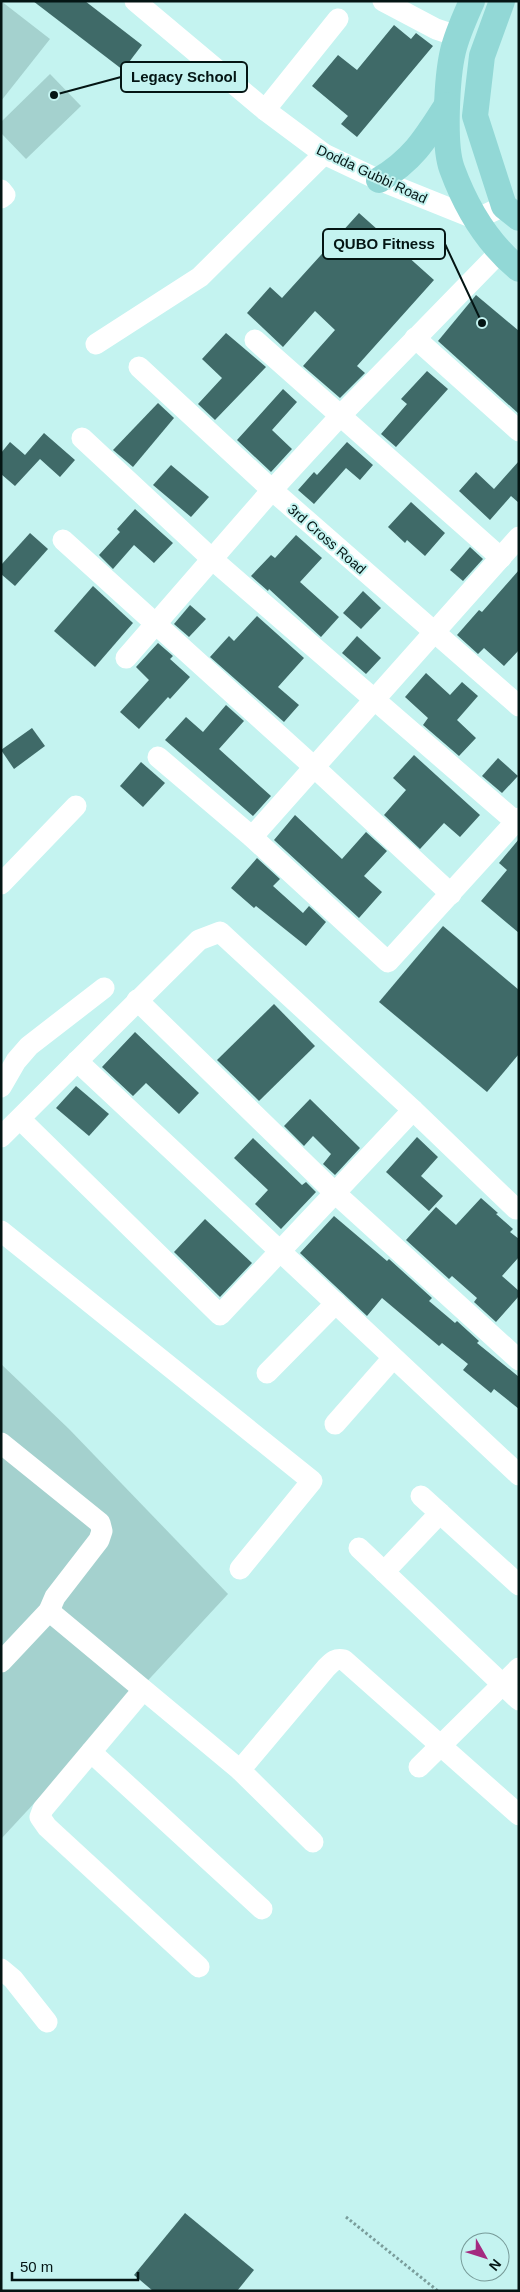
<svg xmlns="http://www.w3.org/2000/svg" width="520" height="2292" font-family="Helvetica,sans-serif">
<style>
.green{fill:#a4d1ce}
.building{fill:#3f6a68}
.lines{fill:none;stroke-linecap:round;stroke-linejoin:round}
.path{stroke:#7a9d9b;stroke-width:3;stroke-dasharray:2.5 2.5;stroke-linecap:butt}
.minor{stroke:#fff;stroke-width:21}
.major{stroke:#92d8d6;stroke-width:26}
.labels{text-anchor:middle;dominant-baseline:central;stroke-width:4;stroke-linejoin:round;paint-order:stroke}
.street-label{font-size:14px;fill:#041514;stroke:#c4f3f0}
.leader{fill:none;stroke:#041514;stroke-width:2}
.callout-dot{fill:#041514;stroke:#c4f3f0;stroke-width:2}
.callout{fill:#c4f3f0;stroke:#041514;stroke-width:2}
.callout-label{font-size:15px;text-anchor:middle;font-weight:bold;fill:#041514}
</style>
<rect width="100%" height="100%" fill="#c4f3f0"/>
<g class="green">
<path d="M1,1L50,39L1,101Z"/>
<path d="M50,74L81,106L26,159L1,133V122Z"/>
<path d="M1,1364L69,1429L228,1594L1,1839Z"/>
</g>
<g class="building">
<path d="M33,1H85L142,45L123,70Z"/>
<path d="M394,25L411,39L416,33L433,46L357,137L341,124L348,116L312,86L338,55L357,70Z"/>
<path d="M359,213L434,280L357,366L365,373L340,398L303,366L335,330L315,311L283,347L247,313L270,287L282,298Z"/>
<path d="M476,295L519,331V414L438,341Z"/>
<path d="M226,333L266,367L215,420L198,404L222,378L202,359Z"/>
<path d="M427,371L448,389L396,447L381,434L407,404L401,399Z"/>
<path d="M283,389L297,402L272,430L292,449L271,472L237,440Z"/>
<path d="M158,403L174,418L133,467L113,450Z"/>
<path d="M44,433L75,460L60,477L40,459L15,486L1,474V453L10,442L25,455Z"/>
<path d="M347,442L373,465L360,480L346,468L314,504L298,490L314,472L317,475Z"/>
<path d="M519,461V503L511,496L490,520L459,491L476,472L494,489Z"/>
<path d="M171,465L209,497L191,517L153,485Z"/>
<path d="M411,502L445,533L425,556L407,540L405,543L388,527Z"/>
<path d="M135,509L173,543L154,563L134,545L113,569L99,555L120,532L117,529Z"/>
<path d="M30,533L48,549L15,586L1,574V565Z"/>
<path d="M296,535L322,558L300,582L339,617L321,637L269,589L268,591L251,576L271,555L275,558Z"/>
<path d="M470,547L483,559L463,581L450,570Z"/>
<path d="M519,570V650L504,666L484,648L478,654L457,635L479,610L482,612Z"/>
<path d="M93,586L133,623L95,667L54,631Z"/>
<path d="M363,591L381,608L361,629L343,613Z"/>
<path d="M190,605L206,619L189,637L174,624Z"/>
<path d="M257,616L304,658L278,687L299,705L284,722L210,657L229,636L234,641Z"/>
<path d="M357,636L381,658L366,674L342,653Z"/>
<path d="M158,643L173,656L170,659L190,677L170,699L168,697L139,729L120,712L149,680L136,667Z"/>
<path d="M426,673L450,695L462,682L478,696L457,720L476,738L459,756L423,725L428,718L405,697Z"/>
<path d="M226,705L244,721L219,749L271,796L253,816L165,740L186,717L203,732Z"/>
<path d="M32,728L45,746L14,769L1,750Z"/>
<path d="M414,755L480,815L460,837L444,823L420,849L384,815L406,790L393,778Z"/>
<path d="M498,758L518,776L502,793L482,776Z"/>
<path d="M141,762L165,783L143,807L120,786Z"/>
<path d="M295,815L342,859L366,832L387,851L364,876L382,892L359,918L274,840Z"/>
<path d="M519,839V933L481,901L507,870L499,863Z"/>
<path d="M257,858L280,879L273,886L303,913L309,906L326,922L306,946L256,906L254,908L231,888Z"/>
<path d="M443,926L519,990V1054L487,1092L379,1002Z"/>
<path d="M274,1004L315,1046L259,1101L217,1060Z"/>
<path d="M135,1032L199,1093L179,1114L146,1083L133,1096L102,1067Z"/>
<path d="M76,1086L109,1114L89,1136L56,1108Z"/>
<path d="M310,1099L360,1148L335,1175L323,1164L331,1154L313,1136L304,1146L284,1126Z"/>
<path d="M417,1137L438,1157L421,1176L443,1196L429,1211L386,1172Z"/>
<path d="M253,1138L302,1185L306,1182L316,1192L281,1229L255,1204L268,1190L234,1158Z"/>
<path d="M481,1198L498,1213L496,1214L513,1229L510,1232L519,1239V1257L502,1276L519,1291V1296L496,1322L474,1302L477,1298L452,1276L449,1279L406,1240L436,1207L456,1225Z"/>
<path d="M334,1216L387,1261L389,1259L432,1298L429,1301L455,1323L457,1321L479,1341L477,1343L519,1377V1409L494,1389L491,1393L463,1370L468,1364L442,1343L439,1346L382,1298L367,1316L300,1253Z"/>
<path d="M205,1219L252,1263L220,1297L174,1252Z"/>
<path d="M185,2213L254,2270L237,2291H153L134,2275Z"/>
</g>
<g class="lines">
<path class="path" d="M346,2217L438,2291"/>
<g class="minor">
<path d="M135,1L265,110L324,154L379,180L476,219L504,206"/>
<path d="M383,1L436,29L457,36"/>
<path d="M265,110L338,19"/>
<path d="M1,190L5,195L1,198"/>
<path d="M415,338L519,431"/>
<path d="M255,340L501,558"/>
<path d="M96,344L200,277L324,154"/>
<path d="M139,367L272,490L519,706"/>
<path d="M82,438L212,559L516,822"/>
<path d="M63,540L314,767L451,894"/>
<path d="M126,658L272,490L341,415L499,253"/>
<path d="M158,757L252,837L388,962L519,818"/>
<path d="M252,837L519,537"/>
<path d="M1,884L76,806"/>
<path d="M137,1000L335,1193L519,1360"/>
<path d="M77,1061L519,1475"/>
<path d="M1,1087L16,1061L29,1046L104,988"/>
<path d="M20,1119L220,1315L413,1110"/>
<path d="M1,1137L199,940L220,932L413,1110L516,1209"/>
<path d="M1,1231L312,1481L240,1569"/>
<path d="M267,1373L336,1303"/>
<path d="M335,1424L393,1358"/>
<path d="M1,1443L100,1523L102,1531L99,1540L55,1597L49,1611L1,1662"/>
<path d="M421,1496L519,1585"/>
<path d="M359,1548L519,1700"/>
<path d="M384,1572L440,1513"/>
<path d="M49,1611L240,1770L313,1842"/>
<path d="M143,1690L43,1809L40,1817L47,1827L199,1967"/>
<path d="M91,1752L262,1909"/>
<path d="M419,1767L519,1668"/>
<path d="M240,1770L326,1668C332,1662 335,1658 344,1660L519,1815"/>
<path d="M1,1969L13,1979L47,2022"/>
</g>
<g class="major">
<path d="M472,1C465,17 457,34 453,51C447,76 443,145 452,169C466,207 487,243 519,269"/>
<path d="M502,1L482,56L475,116L504,206L519,218"/>
<path d="M379,180C413,160 426,138 447,105"/>
</g>
</g>
<g class="labels">
<g class="street-label">
<text transform="translate(372 174) rotate(25)">Dodda Gubbi Road</text>
<text transform="translate(327 539) rotate(41)">3rd Cross Road</text>
</g>
</g>
<path class="leader" d="M54 95L121 77M482 323L445 244"/>
<g class="callout-dot">
<circle cx="54" cy="95" r="5"/>
<circle cx="482" cy="323" r="5"/>
</g>
<g class="callout">
<rect x="121" y="62" width="126" height="30" rx="5"/>
<rect x="323" y="229" width="122" height="30" rx="5"/>
</g>
<g class="callout-label">
<text x="184" y="82">Legacy School</text>
<text x="384" y="249">QUBO Fitness</text>
</g>
<rect width="520" height="2292" fill="none" stroke="#041514" stroke-width="5"/>
<g transform="translate(485 2257) rotate(129)"><circle r="24" fill="#c4f3f0" stroke="#779a98"/>
<path d="M0-4L9 19L0 12L-9 19Z" fill="#a42a80"/>
<text y="-8" font-size="14" font-weight="bold" text-anchor="middle" fill="#041514">N</text>
</g>
<path d="M12 2272v8h126v-8" fill="none" stroke="#041514" stroke-width="2.5"/>
<text x="20" y="2272" font-size="15" fill="#041514" stroke="#c4f3f0" stroke-width="4" paint-order="stroke">50 m</text>
</svg>
